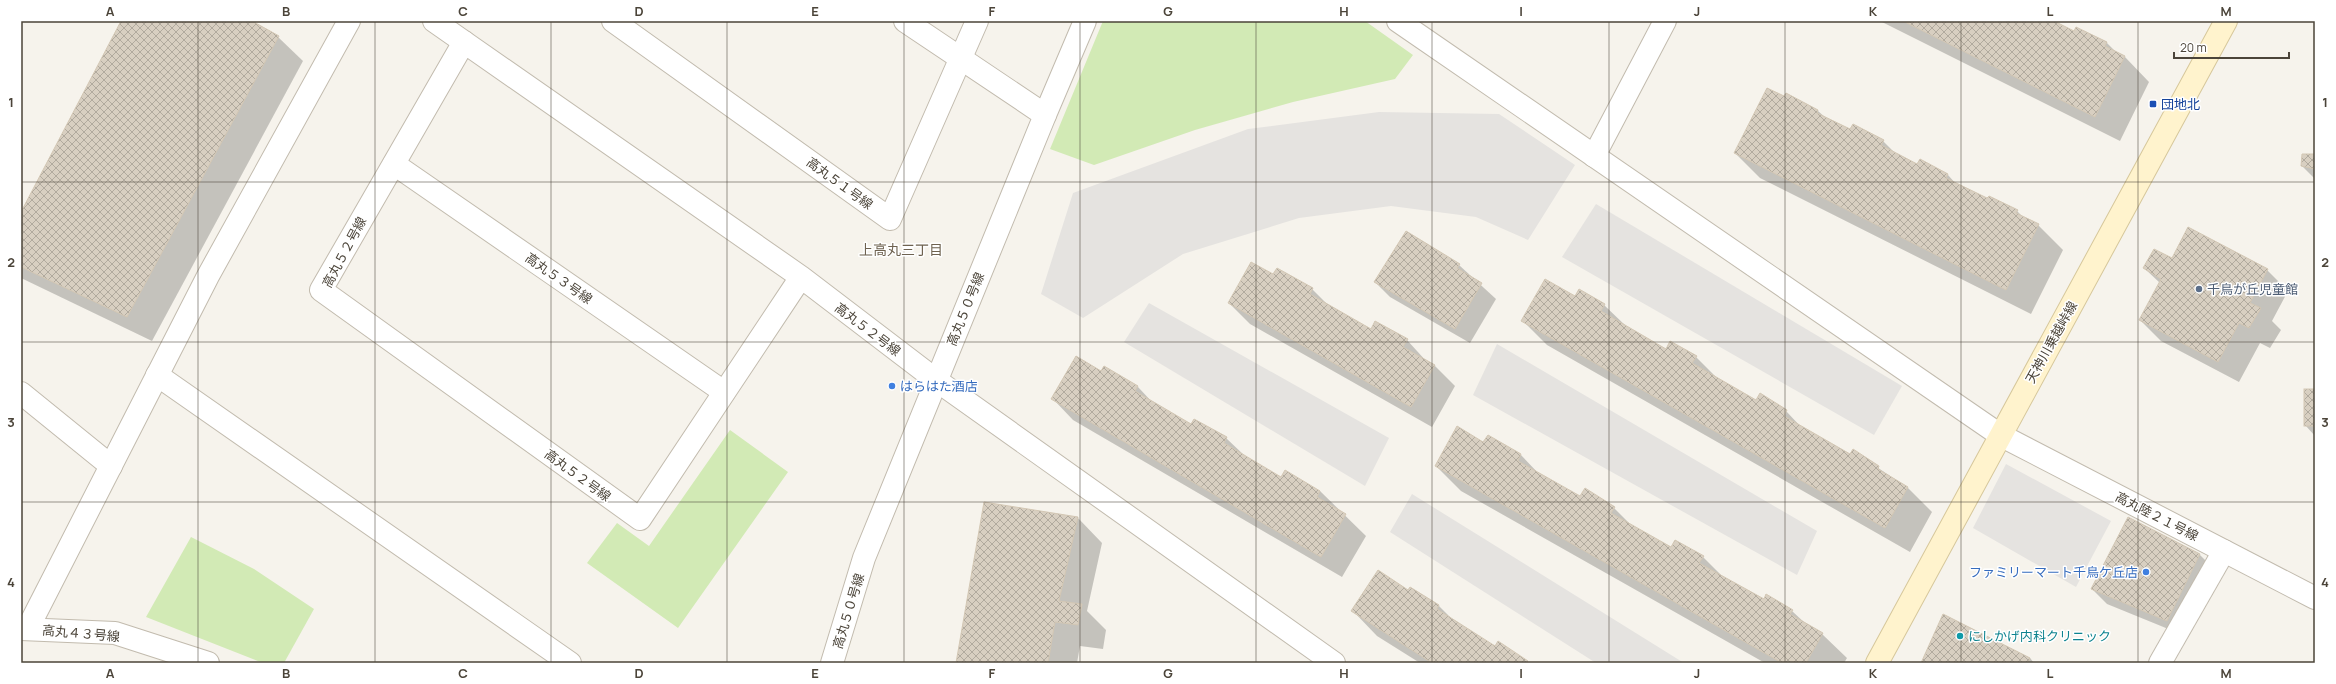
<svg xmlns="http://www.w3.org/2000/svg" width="2336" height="684" font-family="Manrope,'Noto Sans JP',sans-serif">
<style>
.park{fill:#d2eab5}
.parking{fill:#e5e3e0}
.shadow{fill:#0003}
.building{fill:url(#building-cross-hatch);stroke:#d3c7b4}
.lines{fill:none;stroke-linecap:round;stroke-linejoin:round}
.street-casing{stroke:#c2bbae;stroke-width:24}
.secondary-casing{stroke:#d6c79b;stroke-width:24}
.street{stroke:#fff;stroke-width:22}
.secondary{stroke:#fff3cd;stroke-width:22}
.grid{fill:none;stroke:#4b4439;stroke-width:1;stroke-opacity:0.55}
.transit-dot{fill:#1a4fb4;stroke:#fff;stroke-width:1.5}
.service-dot{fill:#5c6f8a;stroke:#fff;stroke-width:1.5}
.shop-dot{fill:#3f7fe0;stroke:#fff;stroke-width:1.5}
.culture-dot{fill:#0f9aa8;stroke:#fff;stroke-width:1.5}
.labels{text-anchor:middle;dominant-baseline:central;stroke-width:3;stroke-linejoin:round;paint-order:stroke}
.transit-label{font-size:13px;fill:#164399;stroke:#fff;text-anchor:start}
.street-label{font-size:13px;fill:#4b4439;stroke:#fff}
.service-label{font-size:13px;fill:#4e5e75;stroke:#fff;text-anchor:start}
.shop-label{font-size:13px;fill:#366cbe;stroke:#fff;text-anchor:start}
.culture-label{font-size:13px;fill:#0d838f;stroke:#fff;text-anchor:start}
.neighbourhood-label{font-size:14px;fill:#6e6250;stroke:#fff}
.neatline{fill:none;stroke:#4b4439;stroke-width:1.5}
.grid-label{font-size:13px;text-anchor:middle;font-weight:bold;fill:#4b4439}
</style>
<defs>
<pattern id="building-cross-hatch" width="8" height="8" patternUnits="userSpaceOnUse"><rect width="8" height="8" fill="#d8cfc1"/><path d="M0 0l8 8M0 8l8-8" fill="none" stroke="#b1aa9e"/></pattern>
</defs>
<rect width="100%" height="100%" fill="#f6f3ec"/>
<g class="park">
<path d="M1103,21H1365L1413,55L1395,79L1293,102L1195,130L1094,165L1050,149Z"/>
<path d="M730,430L788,472L678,628L587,563L617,523L649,546Z"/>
<path d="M191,537L254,569L314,609L284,663H263L146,617Z"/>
</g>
<g class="parking">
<path d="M1379,112L1499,114L1575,165L1528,240L1476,217L1391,206L1299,218L1183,254L1083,318L1041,294L1073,193L1248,129Z"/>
<path d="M1596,204L1902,386L1874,435L1562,257Z"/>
<path d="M1149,303L1389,438L1365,486L1124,342Z"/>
<path d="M1497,344L1817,531L1797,575L1473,395Z"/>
<path d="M2006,464L2111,521L2076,587L1973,528Z"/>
<path d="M1412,494L1684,663H1596L1390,532Z"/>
</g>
<g class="shadow">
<path d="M122,21H250L278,37L303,61L152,341L21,278V214Z"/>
<path d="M1880,21H2052L2075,32L2077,28L2107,43L2117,53L2125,57L2149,82L2120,141Z"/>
<path d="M1818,111L1826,118L1850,131L1883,141L1896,154L1918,165L1920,161L1948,175L1957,185L1988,200L1989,197L2017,211L2024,218L2038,225L2063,250L2031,314L1760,178L1735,153Z"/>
<path d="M2315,155V179L2302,166Z"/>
<path d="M2172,260L2267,270L2288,291L2272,321L2281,330L2270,348L2260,343L2239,382L2161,341L2140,320L2160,283L2144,268Z"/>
<path d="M1459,265L1496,299L1470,343L1390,297L1375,282Z"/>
<path d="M1274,275L1312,289L1331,308L1371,330L1407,340L1427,362L1434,365L1455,386L1432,427L1250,324L1229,303Z"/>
<path d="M1575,298L1604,305L1627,327L1666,350L1696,357L1718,379L1756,401L1786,411L1802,428L1850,455L1853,451L1908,488L1932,512L1910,552L1547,345L1522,320Z"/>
<path d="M1104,368L1138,387L1153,403L1192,425L1226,438L1245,456L1282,478L1320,491L1366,536L1342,577L1073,420L1053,399L1102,372Z"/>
<path d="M2315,390V436L2305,425Z"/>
<path d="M1488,436L1521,455L1540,475L1580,497L1614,508L1632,526L1671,549L1703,557L1724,578L1764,600L1792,611L1806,624L1822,634L1847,658L1844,663H1765L1461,491L1436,466L1484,443Z"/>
<path d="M1078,518L1102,543L1087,611L1106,630L1103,649L1080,646L1077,663H957Z"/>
<path d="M2128,519L2200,555L2215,570L2183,635L2107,604L2092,589Z"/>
<path d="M1411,588L1439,606L1452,619L1495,648L1529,663H1420L1377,636L1353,611L1408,591Z"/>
<path d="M1944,615L2030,658L2034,663H1922Z"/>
</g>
<g class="building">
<path d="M121,21H252L279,36L127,317L21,267V212Z"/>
<path d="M1903,21H2054L2074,31L2076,27L2107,42L2105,46L2125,56L2095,117Z"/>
<path d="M1767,88L1784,96L1786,93L1818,110L1817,113L1850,129L1853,124L1884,140L1881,145L1917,164L1920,159L1948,174L1946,178L1987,198L1989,196L2018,210L2016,213L2039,224L2006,290L1734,153Z"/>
<path d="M2302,154H2315V169L2301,166Z"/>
<path d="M2188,227L2268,269L2250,303L2261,308L2249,328L2239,323L2218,362L2139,320L2161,279L2143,268L2154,249L2172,258Z"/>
<path d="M1406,231L1460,264L1457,268L1482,283L1455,329L1374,282Z"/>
<path d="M1251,262L1273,274L1277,268L1313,288L1310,294L1371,329L1375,321L1408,339L1403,347L1435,365L1411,407L1228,303Z"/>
<path d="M1545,279L1575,296L1579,289L1605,304L1601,311L1666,349L1670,341L1697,356L1692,363L1756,400L1760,393L1787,410L1784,416L1850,454L1853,449L1879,466L1878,469L1908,487L1885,528L1521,321Z"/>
<path d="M1076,356L1101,371L1104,366L1138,386L1135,391L1191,424L1194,419L1227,437L1224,443L1281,477L1285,470L1320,491L1317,497L1346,514L1321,557L1051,399Z"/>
<rect x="2304" y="389" width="11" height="37"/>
<path d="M1457,426L1483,442L1488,435L1521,454L1518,461L1580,496L1585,488L1615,507L1611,513L1671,547L1675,540L1704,556L1699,563L1764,599L1766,594L1793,610L1790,614L1823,633L1806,663H1782L1435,466Z"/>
<path d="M984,502L1078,517L1059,601L1082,604L1078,625L1055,622L1048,663H956Z"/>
<path d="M2128,517L2200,554L2167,621L2091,589Z"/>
<path d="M1378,570L1408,590L1410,587L1439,605L1437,609L1495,646L1498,641L1528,661L1526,663H1432L1351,611Z"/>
<path d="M1943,614L2030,658L2028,663H1921Z"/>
</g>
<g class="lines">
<g class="street-casing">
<g id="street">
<path d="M434,21L464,42"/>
<path d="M613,21L890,219L977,21"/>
<path d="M1398,21L2000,435L2315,598"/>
<path d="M1045,115L1085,21"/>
<path d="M1594,156L1665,21"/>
<path d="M394,164L724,392"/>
<path d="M801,277L640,519L321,290L464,42L801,277L936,380L1334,663"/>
<path d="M157,375L570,663"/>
<path d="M21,393L111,466"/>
<path d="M28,628L208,276L349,21"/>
<path d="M21,629L115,633L208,663"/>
<path d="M832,663L864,558L1045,115L905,21"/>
<path d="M2160,663L2224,551"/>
</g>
</g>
<g class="secondary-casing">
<path id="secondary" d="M1877,663L2226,21"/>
</g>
<use href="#street" class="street"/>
<use href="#secondary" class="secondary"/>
</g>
<path class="grid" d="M198,21V663M375,21V663M551,21V663M727,21V663M904,21V663M1080,21V663M1256,21V663M1432,21V663M1609,21V663M1785,21V663M1961,21V663M2138,21V663M21,182H2315M21,342H2315M21,502H2315"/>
<rect class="transit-dot" x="2149" y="100" width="8" height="8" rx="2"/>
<circle class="service-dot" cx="2199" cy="289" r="4"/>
<g class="shop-dot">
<circle cx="892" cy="386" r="4"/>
<circle cx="2146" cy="572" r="4"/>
</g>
<circle class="culture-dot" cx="1960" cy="636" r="4"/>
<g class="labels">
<g class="transit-label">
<text x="2161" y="104">団地北</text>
</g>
<g class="street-label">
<text transform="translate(840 183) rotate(36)">高丸５１号線</text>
<text transform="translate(344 252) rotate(-62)">高丸５２号線</text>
<text transform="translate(559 278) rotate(35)">高丸５３号線</text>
<text transform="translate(965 309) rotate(-68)">高丸５０号線</text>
<text transform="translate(868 329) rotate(37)">高丸５２号線</text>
<text transform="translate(2051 342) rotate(-61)">天神川乗越峠線</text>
<text transform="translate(578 475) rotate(36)">高丸５２号線</text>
<text transform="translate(2157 516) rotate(27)">高丸陸２１号線</text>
<text transform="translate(848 611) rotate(-73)">高丸５０号線</text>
<text transform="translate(81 633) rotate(5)">高丸４３号線</text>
</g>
<g class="service-label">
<text x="2207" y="289">千鳥が丘児童館</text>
</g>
<g class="shop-label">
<text x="900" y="386">はらはた酒店</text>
<text x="2138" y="572" text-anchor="end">ファミリーマート千鳥ケ丘店</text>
</g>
<g class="culture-label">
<text x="1968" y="636">にしかげ内科クリニック</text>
</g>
<g class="neighbourhood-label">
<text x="901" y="249">上高丸三丁目</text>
</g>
</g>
<rect width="2336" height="684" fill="none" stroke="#ffffff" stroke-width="44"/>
<path d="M2174 52v6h115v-6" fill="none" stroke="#4b4439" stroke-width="2"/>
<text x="2180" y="52" font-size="12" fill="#4b4439" stroke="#ffffff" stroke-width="3" paint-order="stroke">20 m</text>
<rect x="22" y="22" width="2292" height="640" class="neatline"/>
<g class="grid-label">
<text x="110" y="16">A</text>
<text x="286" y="16">B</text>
<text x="463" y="16">C</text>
<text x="639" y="16">D</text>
<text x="815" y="16">E</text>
<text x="992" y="16">F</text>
<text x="1168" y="16">G</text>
<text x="1344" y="16">H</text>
<text x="1521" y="16">I</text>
<text x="1697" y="16">J</text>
<text x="1873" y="16">K</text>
<text x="2050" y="16">L</text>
<text x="2226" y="16">M</text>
<text x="11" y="107">1</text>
<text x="2325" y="107">1</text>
<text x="11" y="267">2</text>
<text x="2325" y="267">2</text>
<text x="11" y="427">3</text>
<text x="2325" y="427">3</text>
<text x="11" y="587">4</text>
<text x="2325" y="587">4</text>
<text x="110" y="678">A</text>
<text x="286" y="678">B</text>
<text x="463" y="678">C</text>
<text x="639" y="678">D</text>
<text x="815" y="678">E</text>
<text x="992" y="678">F</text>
<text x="1168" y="678">G</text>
<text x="1344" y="678">H</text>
<text x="1521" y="678">I</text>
<text x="1697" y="678">J</text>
<text x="1873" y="678">K</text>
<text x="2050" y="678">L</text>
<text x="2226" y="678">M</text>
</g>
</svg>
